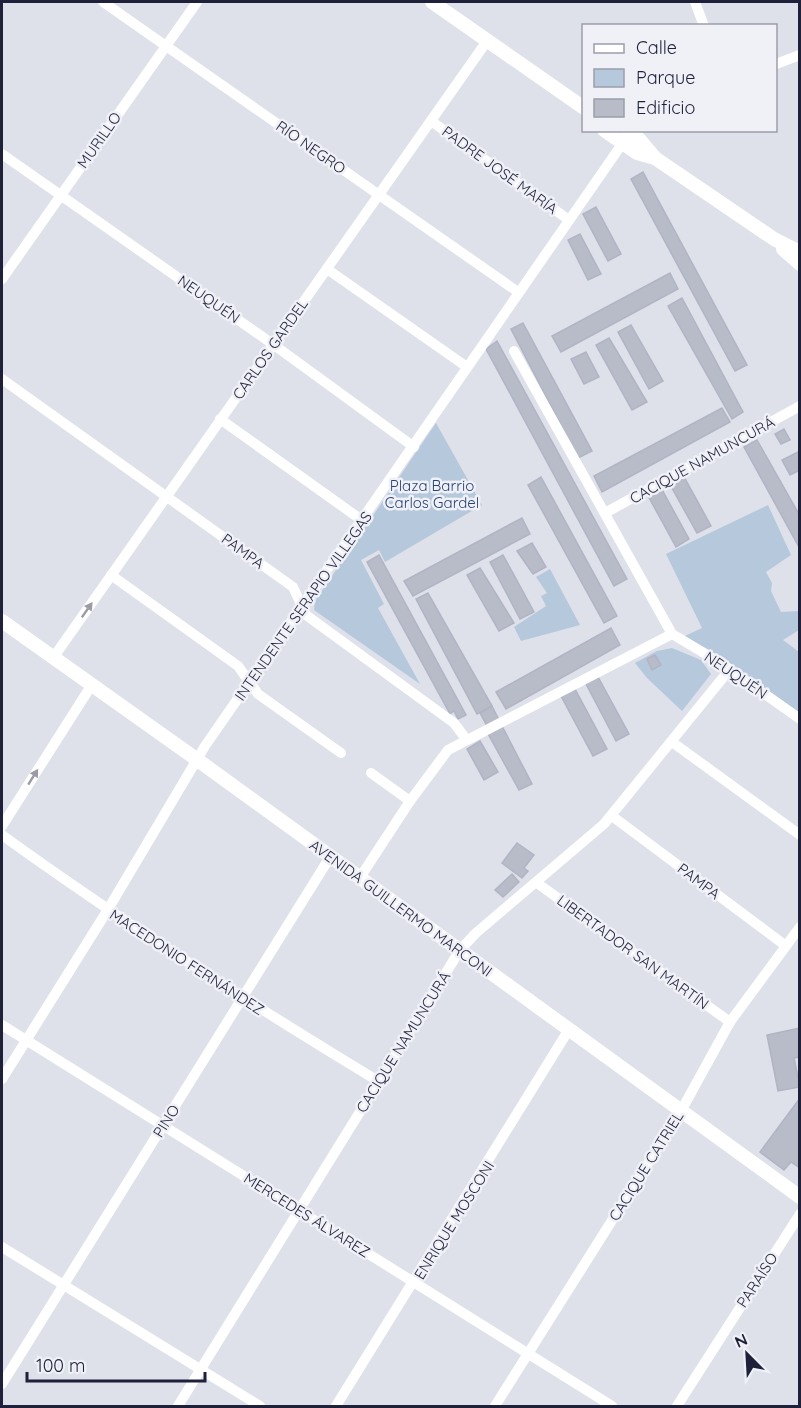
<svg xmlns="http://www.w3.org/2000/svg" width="801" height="1408" font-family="Quicksand,sans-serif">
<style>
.green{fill:#b6c8dc}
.building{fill:#b8bbc8;stroke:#b1b4c4;stroke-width:1.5}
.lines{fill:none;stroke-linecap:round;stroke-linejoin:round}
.street{stroke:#fff;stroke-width:10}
.secondary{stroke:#fff;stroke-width:14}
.oneway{fill:#9a9ba6}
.labels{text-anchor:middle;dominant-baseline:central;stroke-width:5;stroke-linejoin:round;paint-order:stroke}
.street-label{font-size:15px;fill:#1f203a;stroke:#eff1f7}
.park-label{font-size:15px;fill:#294372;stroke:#eff1f7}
</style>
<rect width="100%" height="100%" fill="#dee1ea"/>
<g class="green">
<path d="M436,423L482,505L385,562L379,550L361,560L384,604L378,608L420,684L314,610L315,601Z"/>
<path d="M768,505L791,555L766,572L772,583L771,591L781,612L799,611V630L783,640L799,652V715L685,636L702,628L666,554Z"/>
<path d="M550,569L580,625L521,641L514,627L546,606L541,596L547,593L536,577Z"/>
<path d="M672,648L701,660L711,674L682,711L647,678L635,663L657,651Z"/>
</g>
<g class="building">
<path d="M643,172L747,365L735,371L631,179Z"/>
<path d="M596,207L621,254L608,261L583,214Z"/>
<path d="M580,234L601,274L588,280L568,240Z"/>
<path d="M670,273L678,289L561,352L552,336Z"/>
<path d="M682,298L743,412L732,419L668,306Z"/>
<path d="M523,323L592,451L578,458L511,329Z"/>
<path d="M631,325L663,381L649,389L618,332Z"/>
<path d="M609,338L647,402L632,410L596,345Z"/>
<path d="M497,341L627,579L614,586L486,349Z"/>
<path d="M586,352L599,377L584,384L571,359Z"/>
<path d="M722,408L730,422L602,492L594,476Z"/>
<path d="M784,429L790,440L781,444L775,434Z"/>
<path d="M757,440L800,516V549L744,447Z"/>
<path d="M800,451V470L790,475L782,460Z"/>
<path d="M682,473L711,526L697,533L668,481Z"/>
<path d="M541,477L617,616L604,623L528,485Z"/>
<path d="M660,486L689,539L676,547L647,494Z"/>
<path d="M522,518L530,534L413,596L404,581Z"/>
<path d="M532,543L546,567L533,574L517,551Z"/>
<path d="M379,555L466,715L458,719L454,711L450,714L367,562Z"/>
<path d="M503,555L534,612L520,619L490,562Z"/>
<path d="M480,568L514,623L499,631L467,575Z"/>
<path d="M428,593L492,706L477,714L416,599Z"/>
<path d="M611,628L620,645L506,709L496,692Z"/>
<path d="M655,655L661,665L652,670L647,659Z"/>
<path d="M597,675L629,734L616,741L585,682Z"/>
<path d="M574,687L607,749L593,756L560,694Z"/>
<path d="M492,706L501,724L487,726L480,713Z"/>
<path d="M501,724L532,784L519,790L487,732Z"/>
<path d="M480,741L498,772L484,780L467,749Z"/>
<path d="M517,843L534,855L524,868L528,871L522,878L502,863Z"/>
<path d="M512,874L519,882L503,897L495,890Z"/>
<path d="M800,1028V1057L794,1058L800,1087L778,1091L767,1035Z"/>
<path d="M800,1098V1168L791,1162L784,1170L760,1152Z"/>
</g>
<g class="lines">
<g class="street">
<path d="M103,2L518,292"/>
<path d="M695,2L704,26"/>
<path d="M776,64L800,55"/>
<path d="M431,121L569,220"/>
<path d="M2,154L274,345L414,447"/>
<path d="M327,269L467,367"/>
<path d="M2,279L197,2"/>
<path d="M514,351L672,634L721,663L800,719"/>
<path d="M2,379L293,587L306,615L454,723L466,739"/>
<path d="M220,419L363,521"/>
<path d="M605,513L800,406"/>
<path d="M111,575L238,666L258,694L341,753"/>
<path d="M53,658L487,41"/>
<path d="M672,742L800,835"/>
<path d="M371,773L410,801"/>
<path d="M612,816L786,946"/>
<path d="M2,826L91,686"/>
<path d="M2,835C124,923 249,1003 378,1081"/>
<path d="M359,879L410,801L448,750L672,634"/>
<path d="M537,883L730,1022"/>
<path d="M2,1025L612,1406"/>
<path d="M2,1079L107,911L205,746L622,144"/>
<path d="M2,1247L260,1406"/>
<path d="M2,1384L330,857"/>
<path d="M178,1406L460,950L476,933L604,824L730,669"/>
<path d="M336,1406L568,1031"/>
<path d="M495,1406L681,1111L730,1022L800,927"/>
<path d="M677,1406L800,1214"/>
</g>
<g class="secondary">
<path d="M432,2L584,108"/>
<path d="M604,130L637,153L655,158"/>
<path d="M627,130L639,139L655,158L774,239L800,252"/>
<path d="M783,249L800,264"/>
<path d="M2,621L199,761L800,1197"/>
</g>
</g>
<defs><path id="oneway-solid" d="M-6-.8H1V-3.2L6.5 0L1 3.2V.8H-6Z" transform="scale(1.5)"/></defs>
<g class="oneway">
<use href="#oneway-solid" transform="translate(87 610) rotate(-55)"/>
<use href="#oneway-solid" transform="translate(33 777) rotate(-58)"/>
</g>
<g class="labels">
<g class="street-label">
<text transform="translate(99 140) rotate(-55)">MURILLO</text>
<text transform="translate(311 147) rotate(35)">RÍO NEGRO</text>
<text transform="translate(500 170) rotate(36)">PADRE JOSÉ MARÍA</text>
<text transform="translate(209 299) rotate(35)">NEUQUÉN</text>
<text transform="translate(270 349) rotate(-55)">CARLOS GARDEL</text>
<text transform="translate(702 460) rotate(-29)">CACIQUE NAMUNCURÁ</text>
<text transform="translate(243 551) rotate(36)">PAMPA</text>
<text transform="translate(303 606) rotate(-55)">INTENDENTE SERAPIO VILLEGAS</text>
<text transform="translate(736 675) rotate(34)">NEUQUÉN</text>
<text transform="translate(699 881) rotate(37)">PAMPA</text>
<text transform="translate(401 908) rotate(36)">AVENIDA GUILLERMO MARCONI</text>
<text transform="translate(633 952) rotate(36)">LIBERTADOR SAN MARTÍN</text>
<text transform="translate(187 962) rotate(33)">MACEDONIO FERNÁNDEZ</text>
<text transform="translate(403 1042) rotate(-58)">CACIQUE NAMUNCURÁ</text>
<text transform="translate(166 1121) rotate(-58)">PINO</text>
<text transform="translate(646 1166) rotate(-58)">CACIQUE CATRIEL</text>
<text transform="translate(307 1215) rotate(32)">MERCEDES ÁLVAREZ</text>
<text transform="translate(454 1220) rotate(-58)">ENRIQUE MOSCONI</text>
<text transform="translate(757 1280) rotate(-57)">PARAÍSO</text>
</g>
<g class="park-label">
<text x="432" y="485">Plaza Barrio<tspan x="432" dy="17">Carlos Gardel</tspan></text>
</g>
</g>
<rect width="801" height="1408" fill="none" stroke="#1f203a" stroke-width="6"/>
<rect x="582" y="24" width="195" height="108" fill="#eff1f7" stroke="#9c9dab" stroke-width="1.5"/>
<rect x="594" y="44" width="30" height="9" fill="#ffffff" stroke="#9c9dab" stroke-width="1.5"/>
<text x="636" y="54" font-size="18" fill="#1f203a">Calle</text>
<rect x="594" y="69" width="30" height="18" fill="#b6c8dc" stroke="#9c9dab" stroke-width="1.5"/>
<text x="636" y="84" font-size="18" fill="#1f203a">Parque</text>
<rect x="594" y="99" width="30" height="18" fill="#b8bbc8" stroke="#9c9dab" stroke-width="1.5"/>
<text x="636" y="114" font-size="18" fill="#1f203a">Edificio</text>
<g transform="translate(747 1354) rotate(336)" stroke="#eff1f7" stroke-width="4.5" paint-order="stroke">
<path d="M0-4.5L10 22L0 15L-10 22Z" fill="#1f203a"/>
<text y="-9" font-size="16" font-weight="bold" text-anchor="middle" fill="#1f203a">N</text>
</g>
<path d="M27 1372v9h178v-9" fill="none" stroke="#1f203a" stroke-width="3"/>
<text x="36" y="1372" font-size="18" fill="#1f203a" stroke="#eff1f7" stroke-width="4.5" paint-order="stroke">100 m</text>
</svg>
